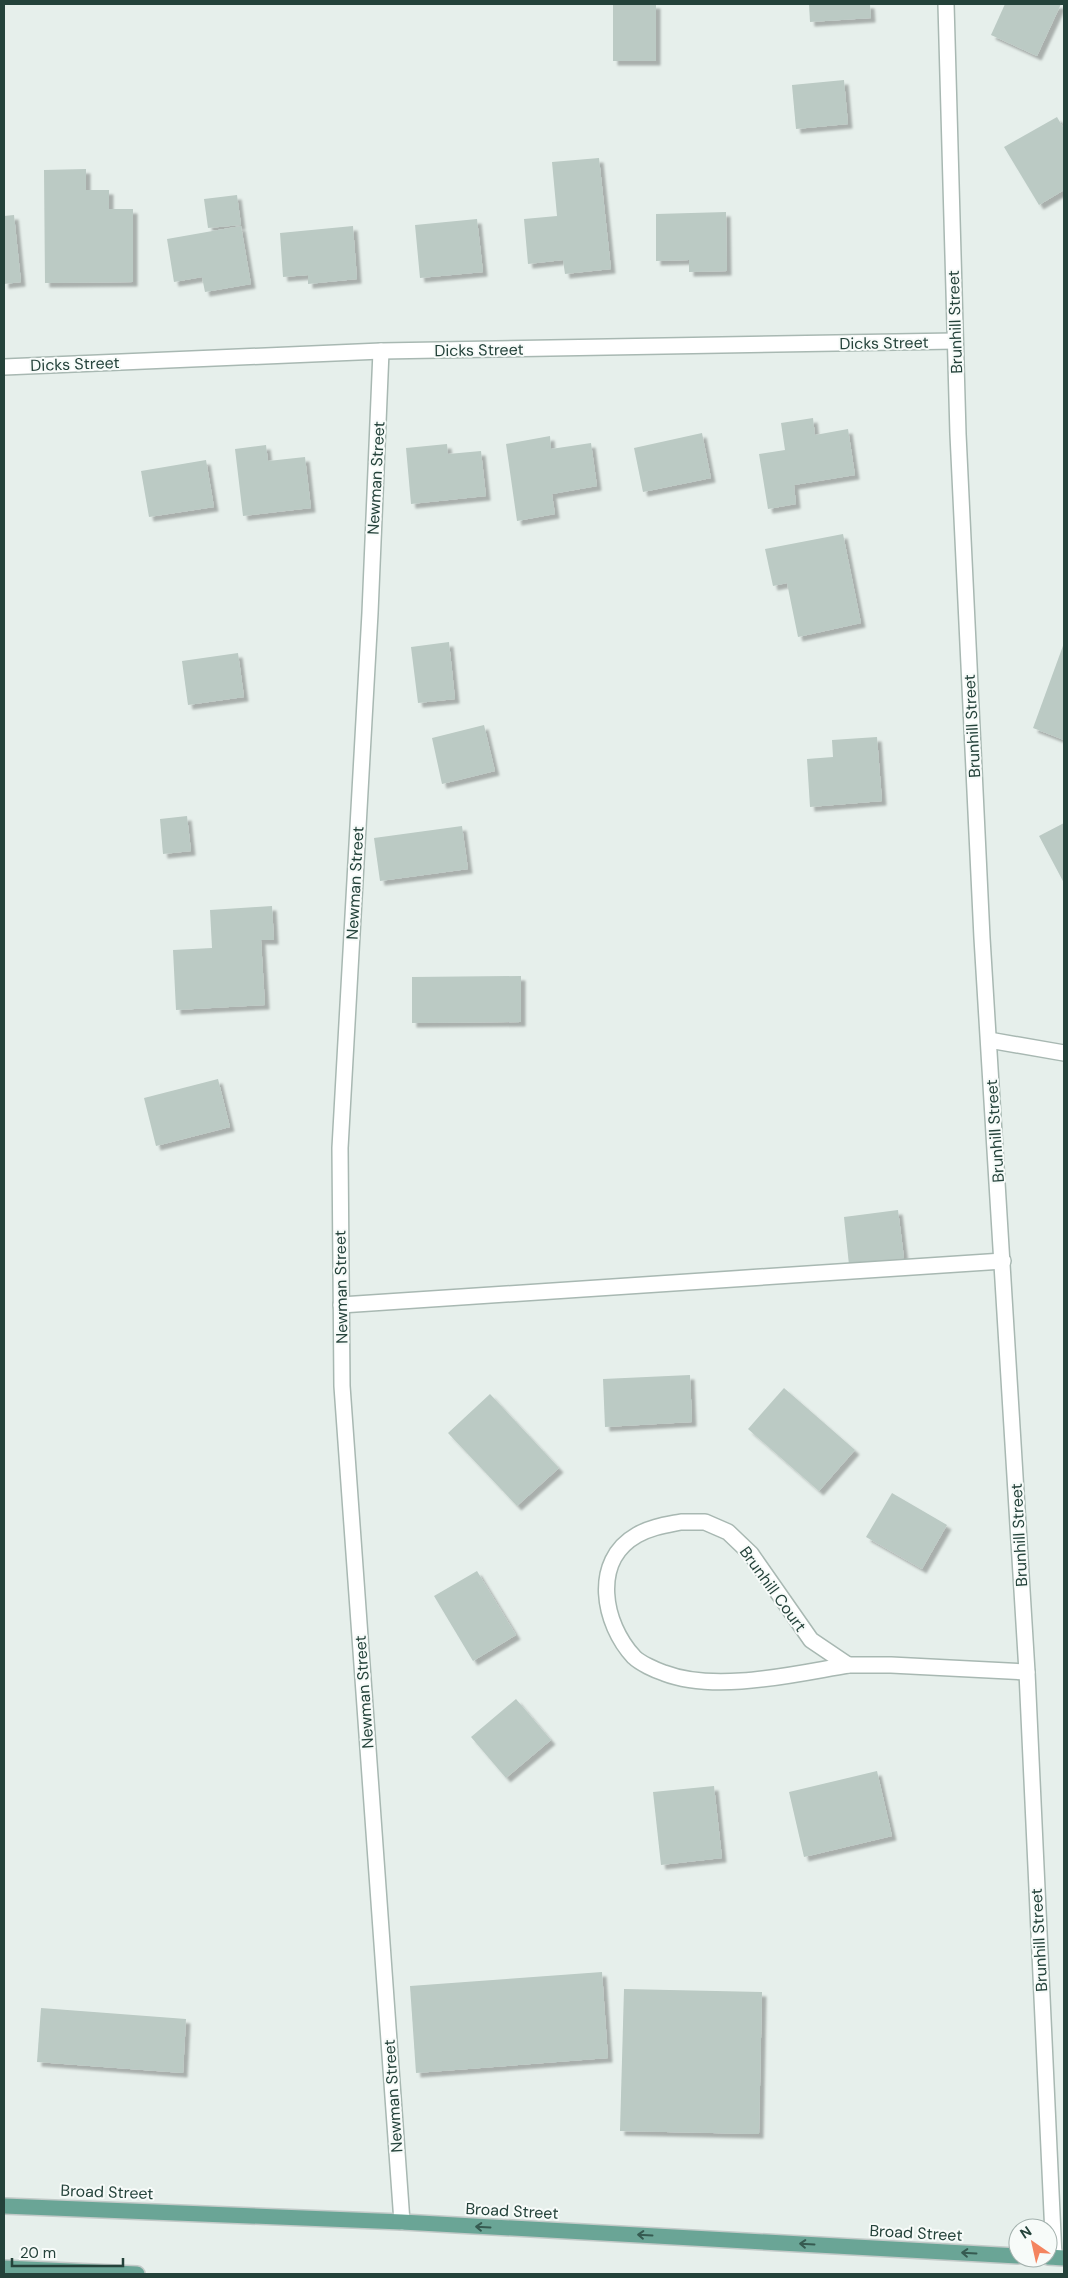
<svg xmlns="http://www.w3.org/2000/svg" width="1068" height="2278" font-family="'DM Sans',sans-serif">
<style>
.building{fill:#bbcac4;filter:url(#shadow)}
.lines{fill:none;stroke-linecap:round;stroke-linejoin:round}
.lane-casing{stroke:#a8b8b2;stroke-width:18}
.street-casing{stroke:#a8b8b2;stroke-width:18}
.primary-casing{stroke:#c2cac8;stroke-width:18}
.lane{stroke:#fff;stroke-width:15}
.street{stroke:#fff;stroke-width:15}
.primary{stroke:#6aa596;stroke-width:15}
.oneway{stroke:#365b51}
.labels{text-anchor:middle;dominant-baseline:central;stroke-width:4;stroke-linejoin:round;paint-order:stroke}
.street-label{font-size:16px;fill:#24423a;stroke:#f7fbf9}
</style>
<defs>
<filter id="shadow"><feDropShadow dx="4.5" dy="4.5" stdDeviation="1" flood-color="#0004"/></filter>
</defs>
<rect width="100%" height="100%" fill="#e6efeb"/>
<g class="building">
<rect x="613" y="4" width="43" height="57"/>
<path d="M809,4H870L871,18L810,22Z"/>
<path d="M1005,4H1061L1037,56L991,35Z"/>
<path d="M844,80L848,124L796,129L792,85Z"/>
<path d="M1057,117L1064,129V190L1039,205L1004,147Z"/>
<path d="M599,158L611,269L565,274L563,260L528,264L524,219L557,216L552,162Z"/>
<path d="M86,169V190H109V209H133V282L45,283L44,170Z"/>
<path d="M237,195L241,225L208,228L204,199Z"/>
<path d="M726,212L727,271L689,272V260L656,261V214Z"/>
<path d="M14,215L21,282L4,284V216Z"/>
<path d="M477,219L483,272L420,278L415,225Z"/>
<path d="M241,226L251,284L205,292L202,277L174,282L167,239Z"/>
<path d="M353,226L357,279L308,284V275L283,277L280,233Z"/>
<path d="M813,418L815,435L848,429L855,475L794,485L796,504L768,509L759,454L785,450L781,423Z"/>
<path d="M702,433L711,478L643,492L634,448Z"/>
<path d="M550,436L551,449L591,443L597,486L552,494L555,514L517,521L506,444Z"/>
<path d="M447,444L448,454L481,451L486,496L411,504L406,448Z"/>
<path d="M266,445L268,461L305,457L311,508L243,516L235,449Z"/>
<path d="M206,460L214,507L149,517L141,471Z"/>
<path d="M843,534L861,623L798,637L787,583L773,586L765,549Z"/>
<path d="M449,642L455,699L418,703L411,647Z"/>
<path d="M1064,643V740L1033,728Z"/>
<path d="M238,653L244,697L188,705L182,661Z"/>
<path d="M484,725L495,771L442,784L432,738Z"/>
<path d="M877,737L882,801L810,807L807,759L833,757L832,740Z"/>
<path d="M187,816L191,851L163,854L160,819Z"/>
<path d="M1064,823V883L1039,836Z"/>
<path d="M462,826L468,869L380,881L374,838Z"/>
<path d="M272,906L274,940H261L265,1005L176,1010L173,950L212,948L210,910Z"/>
<path d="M521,976V1022L412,1023V977Z"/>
<path d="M218,1079L230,1127L156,1146L144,1098Z"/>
<path d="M898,1210L904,1258L849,1265L844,1217Z"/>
<path d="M690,1375L692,1422L605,1427L603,1379Z"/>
<path d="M784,1388L855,1450L819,1491L748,1429Z"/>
<path d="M490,1394L559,1468L517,1506L448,1433Z"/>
<path d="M892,1493L947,1525L922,1569L866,1537Z"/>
<path d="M477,1571L516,1635L473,1661L434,1596Z"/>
<path d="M516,1699L551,1740L506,1778L471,1737Z"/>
<path d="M877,1771L892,1836L804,1857L789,1792Z"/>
<path d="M714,1786L722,1858L661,1865L653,1792Z"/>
<path d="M602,1972L608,2058L416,2073L410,1986Z"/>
<path d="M624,1989L762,1992L759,2134L620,2131Z"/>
<path d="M41,2008L186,2019L183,2073L37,2062Z"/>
</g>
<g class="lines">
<g class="lane-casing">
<path id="lane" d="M341,1305L1003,1261"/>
</g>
<g class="street-casing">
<g id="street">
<path d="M946,4L958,434L982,938L1027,1672L1054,2257"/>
<path d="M381,351L370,613L340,1148L342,1386L402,2222"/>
<path d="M4,367L381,351L955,341"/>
<path d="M989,1040L1064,1053"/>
<path d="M681,1522H705L728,1532L751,1554L811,1640L848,1665C794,1674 716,1693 664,1673C655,1670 640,1663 634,1657C603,1624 591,1561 637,1535C651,1527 666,1525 681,1522Z"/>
<path d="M848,1665H891L1027,1672"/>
</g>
</g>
<g class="primary-casing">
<g id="primary">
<path d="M4,2206L402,2222L1018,2256"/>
<path d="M1048,2257L1064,2258"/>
<path d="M4,2268L137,2274"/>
</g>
</g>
<use href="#lane" class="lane"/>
<use href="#street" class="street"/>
<use href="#primary" class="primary"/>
</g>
<defs><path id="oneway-shaft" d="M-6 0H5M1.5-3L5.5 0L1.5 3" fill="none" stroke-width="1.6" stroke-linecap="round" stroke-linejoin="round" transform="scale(1.25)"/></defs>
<g class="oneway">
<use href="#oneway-shaft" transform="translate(483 2227) rotate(-177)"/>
<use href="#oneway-shaft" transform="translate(645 2235) rotate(-177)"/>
<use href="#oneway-shaft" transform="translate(807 2244) rotate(-177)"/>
<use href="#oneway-shaft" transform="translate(969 2253) rotate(-177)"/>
</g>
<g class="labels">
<g class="street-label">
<text transform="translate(955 322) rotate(-92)">Brunhill Street</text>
<text transform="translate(884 343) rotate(-1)">Dicks Street</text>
<text transform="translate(479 350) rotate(-1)">Dicks Street</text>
<text transform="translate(75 364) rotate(-2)">Dicks Street</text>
<text transform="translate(376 478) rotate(-87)">Newman Street</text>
<text transform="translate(972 726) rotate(-93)">Brunhill Street</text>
<text transform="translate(355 883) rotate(-87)">Newman Street</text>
<text transform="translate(995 1131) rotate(-94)">Brunhill Street</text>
<text transform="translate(341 1287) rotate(-91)">Newman Street</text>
<text transform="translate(1019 1535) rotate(-93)">Brunhill Street</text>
<text transform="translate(773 1589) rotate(54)">Brunhill Court</text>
<text transform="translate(364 1692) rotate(-94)">Newman Street</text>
<text transform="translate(1039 1940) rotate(-93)">Brunhill Street</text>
<text transform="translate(393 2096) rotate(-94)">Newman Street</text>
<text transform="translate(107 2192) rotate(2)">Broad Street</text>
<text transform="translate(512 2211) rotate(3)">Broad Street</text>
<text transform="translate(916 2233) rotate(3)">Broad Street</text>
</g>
</g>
<rect width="1068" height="2278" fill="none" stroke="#24423a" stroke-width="10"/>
<g transform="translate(1033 2243) rotate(326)"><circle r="24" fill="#f7fbf9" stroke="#a3b1ad"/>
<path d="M0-4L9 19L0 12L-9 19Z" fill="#f4845f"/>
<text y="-8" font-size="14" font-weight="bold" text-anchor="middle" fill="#24423a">N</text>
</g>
<path d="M12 2258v8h111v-8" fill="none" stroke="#24423a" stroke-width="2.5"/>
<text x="20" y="2258" font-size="15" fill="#24423a" stroke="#f7fbf9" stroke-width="4" paint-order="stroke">20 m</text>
</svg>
